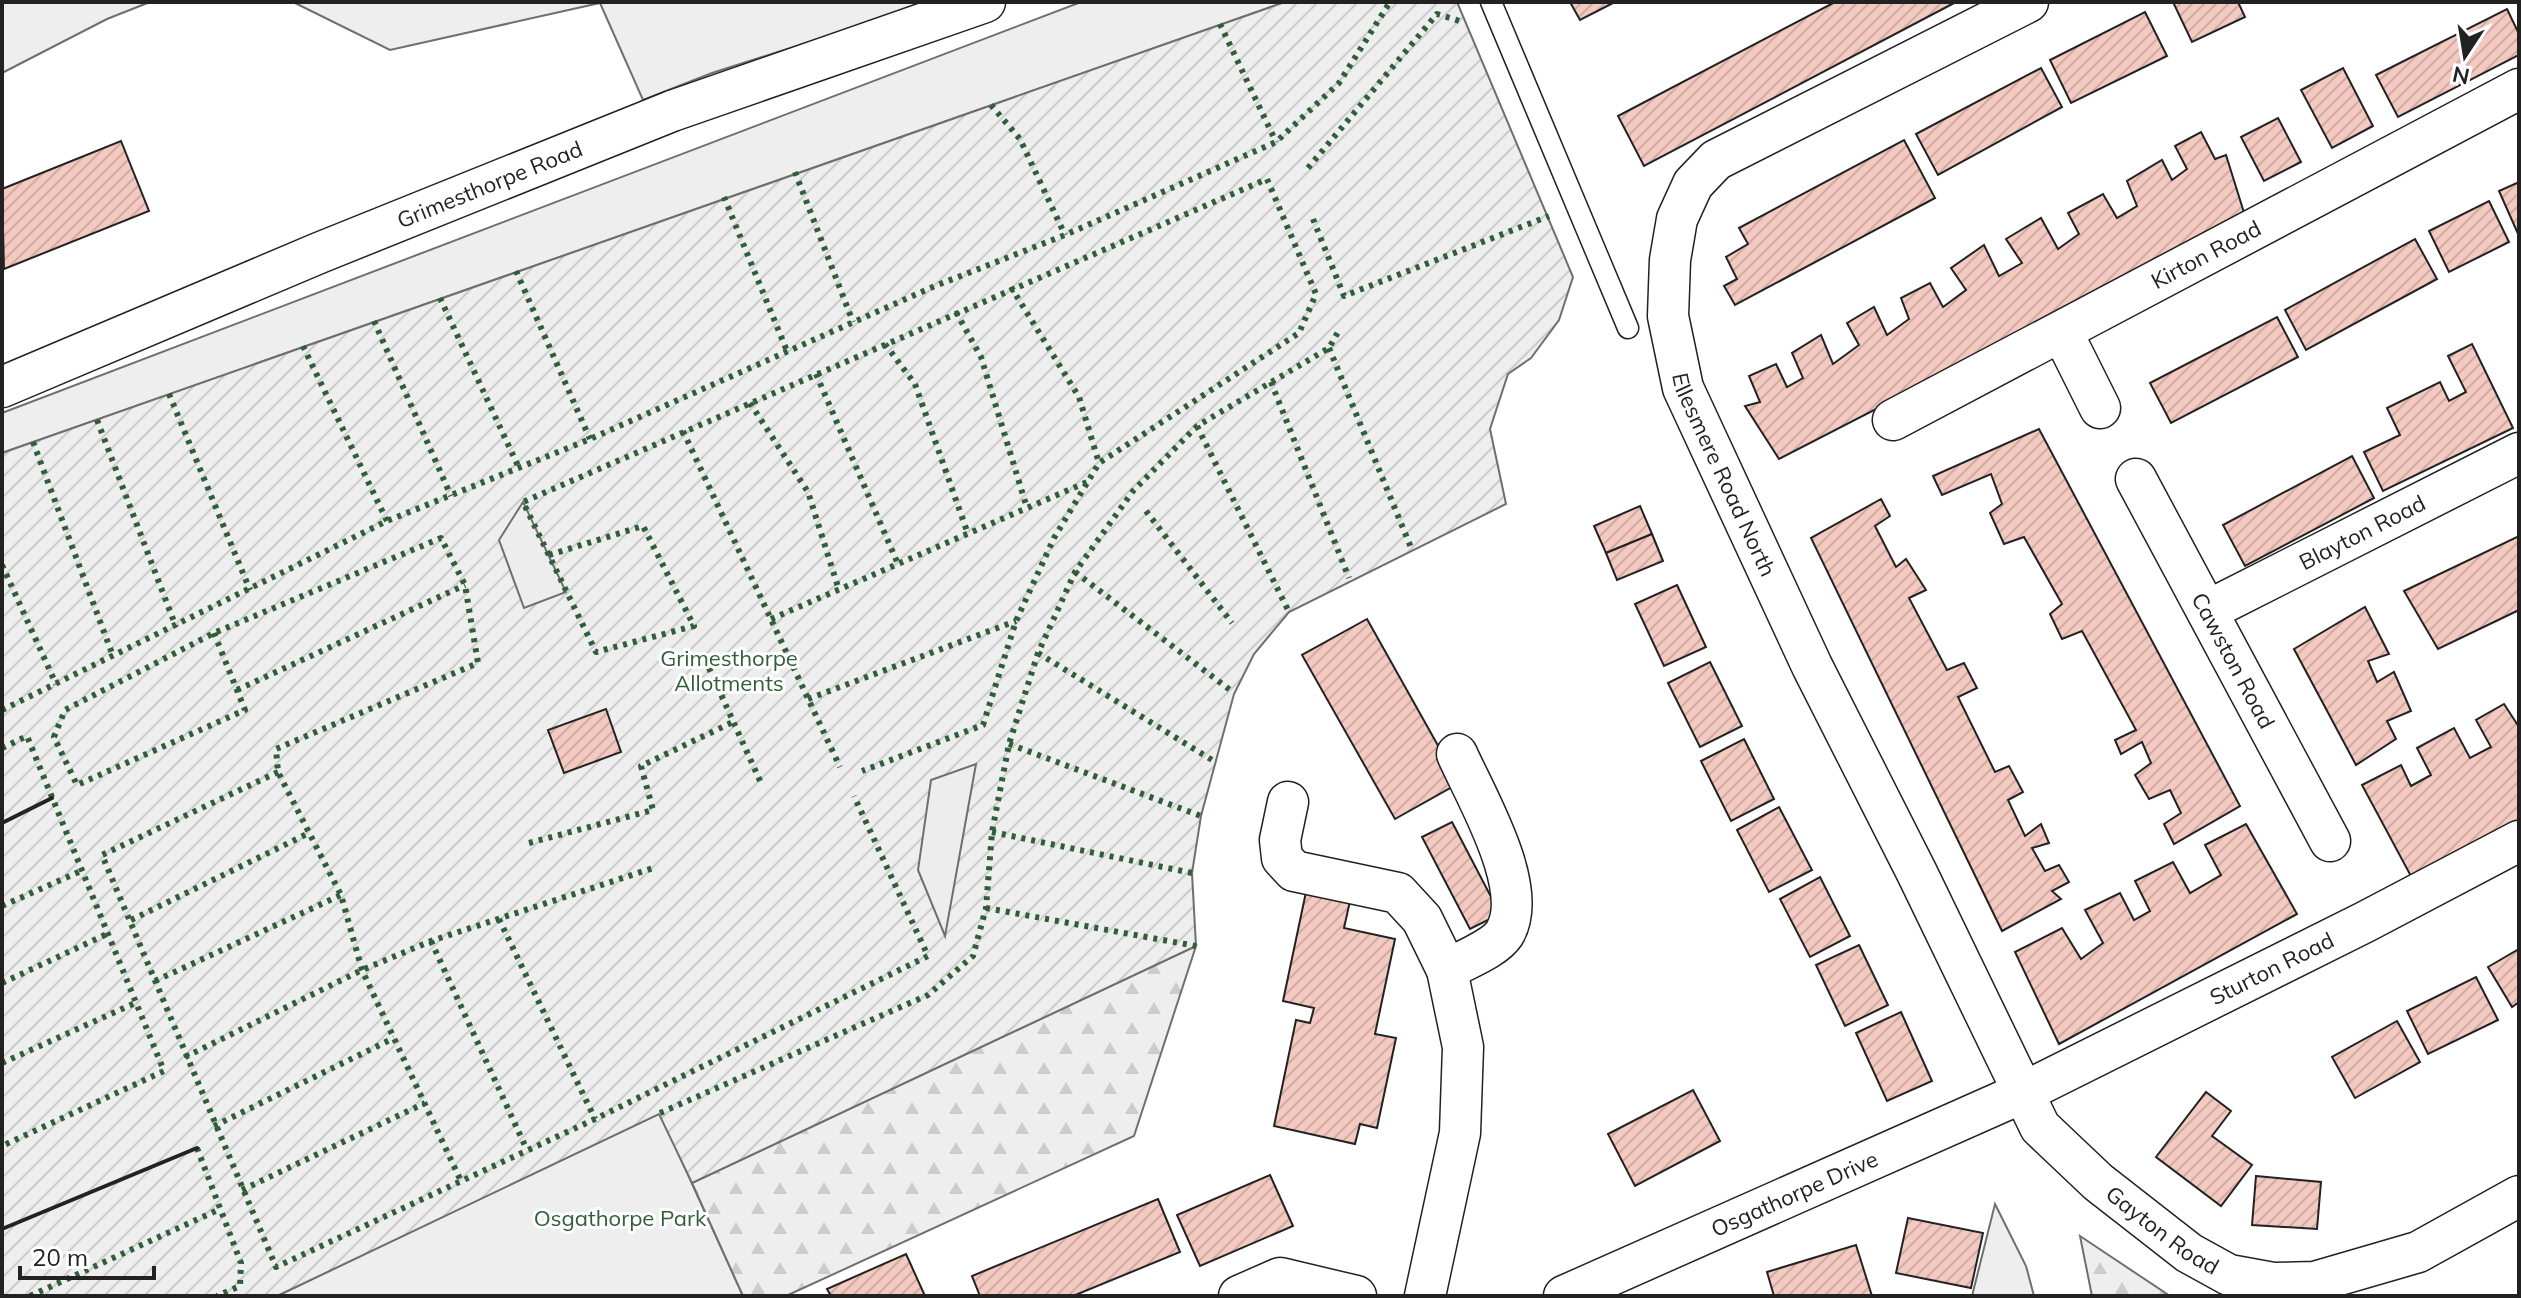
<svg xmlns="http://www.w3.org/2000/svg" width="2521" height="1298" font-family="Mulish,sans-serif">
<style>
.green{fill:#eee;stroke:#6f6f6f;stroke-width:2}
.forest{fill:url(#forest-firs);stroke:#6f6f6f;stroke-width:2}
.garden{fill:url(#garden-furrows);stroke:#6f6f6f;stroke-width:2}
.parking{fill:#ededed;stroke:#6f6f6f;stroke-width:2}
.building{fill:url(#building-hatch);stroke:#222;stroke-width:2}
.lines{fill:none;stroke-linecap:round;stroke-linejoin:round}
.lane-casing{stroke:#222;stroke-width:23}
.street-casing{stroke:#222;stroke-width:43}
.lane{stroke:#fff;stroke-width:20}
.street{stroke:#fff;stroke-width:40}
.hedge{stroke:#2f5e38;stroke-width:6;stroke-dasharray:4 6;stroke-linecap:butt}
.wall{stroke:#222;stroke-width:4}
.labels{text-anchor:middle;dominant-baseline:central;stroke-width:6;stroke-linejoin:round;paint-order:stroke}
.street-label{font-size:22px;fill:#222;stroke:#fff}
.park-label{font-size:22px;fill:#2f5e38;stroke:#fff}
</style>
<defs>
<pattern id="forest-firs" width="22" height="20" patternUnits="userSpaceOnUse" patternTransform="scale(2)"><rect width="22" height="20" fill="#eee"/><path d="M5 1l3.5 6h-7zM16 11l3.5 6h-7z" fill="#ccc"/></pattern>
<pattern id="garden-furrows" width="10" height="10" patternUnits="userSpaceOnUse" patternTransform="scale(2)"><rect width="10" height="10" fill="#eee"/><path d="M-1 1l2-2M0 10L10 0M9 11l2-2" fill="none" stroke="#ccc"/></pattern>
<pattern id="building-hatch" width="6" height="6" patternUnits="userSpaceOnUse" patternTransform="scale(2)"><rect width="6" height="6" fill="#f3c9c0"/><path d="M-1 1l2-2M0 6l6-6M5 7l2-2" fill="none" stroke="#d0aca5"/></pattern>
</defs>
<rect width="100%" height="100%" fill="#fff"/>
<g class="green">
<path d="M2,2H150L107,19L2,73Z"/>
<path d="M293,2H934L712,73L643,100L600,3L390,50Z"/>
<path d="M1081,2H1285L2,453V413Z"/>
<path d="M660,1113L743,1296H277Z"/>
<path d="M1995,1204L2026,1266L2034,1296H1972Z"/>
</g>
<g class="forest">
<path d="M1196,946L1134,1136L786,1296H743L692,1183Z"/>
<path d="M2080,1236L2170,1296H2092Z"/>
</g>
<path class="garden" d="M1285,2H1457L1573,277L1559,320L1531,358L1508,374L1490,429L1506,504L1289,612L1254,654L1234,694L1201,816L1192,873L1196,946L692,1183L659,1114L277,1296H2V453Z"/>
<g class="parking">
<path d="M523,502L566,592L524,608L499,540Z"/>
<path d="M976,764L945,936L918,870L931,780Z"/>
</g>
<g class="building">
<path d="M1570,2H1615L1580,20Z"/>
<path d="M1835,2H1956L1644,166L1618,116Z"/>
<path d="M2173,2H2238L2245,17L2192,42Z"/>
<path d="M2507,9L2519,34V55L2398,117L2376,75Z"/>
<path d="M2145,12L2167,56L2071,103L2050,60Z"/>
<path d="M2041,68L2062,107L1938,175L1916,134Z"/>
<path d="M2343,68L2373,126L2332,148L2301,90Z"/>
<path d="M2278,118L2301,162L2264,181L2241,137Z"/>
<path d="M2201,132L2215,159L2226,155L2246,219L1779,459L1745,406L1760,402L1749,376L1776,364L1787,387L1803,378L1792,353L1821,335L1833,364L1859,345L1847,323L1874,307L1887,335L1909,319L1901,298L1930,283L1943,307L1966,290L1951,268L1984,245L1999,276L2022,263L2006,239L2041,218L2058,249L2079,234L2068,213L2103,194L2117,218L2137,206L2127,181L2162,160L2172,180L2187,169L2175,146Z"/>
<path d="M1904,140L1935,198L1735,305L1724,286L1737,279L1726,257L1748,244L1739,228Z"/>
<path d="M121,141L149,211L4,269L2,189Z"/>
<path d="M2519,182V236L2499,191Z"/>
<path d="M2489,201L2509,242L2449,272L2429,231Z"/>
<path d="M2415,239L2437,279L2306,350L2285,310Z"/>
<path d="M2277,317L2298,357L2171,423L2150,383Z"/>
<path d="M2472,344L2513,428L2383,491L2364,452L2400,435L2387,408L2440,382L2449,401L2466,392L2448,356Z"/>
<path d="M2039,429L2240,806L2174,844L2164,824L2181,813L2170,790L2149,799L2135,775L2151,763L2142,742L2121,754L2115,740L2136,730L2082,631L2062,639L2050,614L2062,604L2024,537L2004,544L1990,513L2002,504L1991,474L1942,495L1933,476Z"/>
<path d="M2352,456L2374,498L2245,566L2223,525Z"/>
<path d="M1881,499L1890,516L1875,526L1896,567L1906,559L1926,590L1909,598L1947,670L1964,663L1977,688L1958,697L1995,772L2009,766L2023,792L2008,800L2025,836L2041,824L2049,843L2032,848L2045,871L2059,865L2069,882L2052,891L2061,899L2002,931L1811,538Z"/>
<path d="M1640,506L1652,534L1606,553L1594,526Z"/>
<path d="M1652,534L1663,561L1617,580L1606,553Z"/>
<path d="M2519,536V610L2438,649L2404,591Z"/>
<path d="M1677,585L1706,647L1664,666L1635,604Z"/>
<path d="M2365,607L2389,654L2368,661L2377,682L2394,672L2411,711L2387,721L2396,739L2356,765L2294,649Z"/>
<path d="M1367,619L1459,783L1395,819L1302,655Z"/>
<path d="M1710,662L1742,726L1700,747L1668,683Z"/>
<path d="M2504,704L2519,727V824L2413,880L2362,785L2401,765L2411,786L2431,775L2417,748L2454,728L2470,758L2491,747L2476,720Z"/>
<path d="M606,709L621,752L564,773L548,730Z"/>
<path d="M1744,739L1774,799L1731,821L1701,761Z"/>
<path d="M1779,807L1812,870L1769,892L1737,830Z"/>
<path d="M1452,822L1500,914L1470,929L1422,837Z"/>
<path d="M2246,824L2297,914L2059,1044L2015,952L2062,928L2081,959L2103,943L2085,910L2120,893L2134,920L2150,911L2135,881L2173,862L2190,893L2221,875L2205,845Z"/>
<path d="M1820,877L1850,936L1810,957L1780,899Z"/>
<path d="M1306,892L1350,901L1344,928L1395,939L1375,1034L1396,1038L1377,1128L1360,1124L1355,1144L1274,1126L1296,1020L1310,1023L1314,1008L1283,1001Z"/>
<path d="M1859,945L1888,1005L1845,1026L1816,965Z"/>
<path d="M2519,949V1002L2512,1007L2488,967Z"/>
<path d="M2476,977L2498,1020L2428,1054L2407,1011Z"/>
<path d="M1901,1012L1932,1081L1887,1101L1856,1033Z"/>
<path d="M2397,1021L2420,1062L2355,1098L2332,1057Z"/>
<path d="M1693,1090L1720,1141L1635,1186L1608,1134Z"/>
<path d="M2206,1092L2231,1111L2212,1136L2252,1165L2221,1206L2156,1157Z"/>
<path d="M1270,1175L1293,1226L1200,1266L1177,1215Z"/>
<path d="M2256,1176L2321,1182L2317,1229L2252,1225Z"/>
<path d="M1158,1199L1180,1252L1073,1296H980L972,1276Z"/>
<path d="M1908,1218L1983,1233L1971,1288L1896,1273Z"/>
<path d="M1856,1245L1872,1296H1774L1767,1272Z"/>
<path d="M906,1254L925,1296H831L827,1289Z"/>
</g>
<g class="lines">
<g class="lane-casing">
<path id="lane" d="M1491,2L1628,328"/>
</g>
<g class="street-casing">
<g id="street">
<path id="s1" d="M2028,2L1716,160L1693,184L1677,219L1670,260L1668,316L1683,388L1812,666L1917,873L2040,1127L2098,1182L2189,1253L2229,1275L2273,1283L2315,1282L2418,1252L2519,1196"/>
<path d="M2062,332L2100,408"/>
<path id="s2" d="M2,387L319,253L672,111L985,2"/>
<path id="s3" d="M1893,420L2519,89"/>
<path id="s4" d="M2136,479L2330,841"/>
<path id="s5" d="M2207,611L2519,453"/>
<path d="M1288,802L1280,840L1282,858L1294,871L1398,893L1422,919L1447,970L1463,1047L1460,1133L1425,1296"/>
<path d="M1447,970C1463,960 1494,949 1504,934C1532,890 1476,797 1457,754"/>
<path d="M1239,1296L1280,1278L1356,1296"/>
<path id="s6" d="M1564,1296L2024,1092L2365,922L2519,841"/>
</g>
</g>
<use href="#lane" class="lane"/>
<use href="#street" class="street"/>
<g class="hedge">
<path d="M1220,24L1276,142"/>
<path d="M991,105L1020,139L1065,235"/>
<path d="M1308,168L1437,14L1463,22"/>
<path d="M795,172L853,322"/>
<path d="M724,197L787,351"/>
<path d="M1313,219L1344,296L1549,216"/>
<path d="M516,271L590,439"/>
<path d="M1011,287L1079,397L1099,463"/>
<path d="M440,298L519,468"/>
<path d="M956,312L981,357L1027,508"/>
<path d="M374,321L451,496"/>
<path d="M885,344L915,384L968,534"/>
<path d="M303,346L387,521"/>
<path d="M1329,348L1412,550"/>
<path d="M816,374L898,564"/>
<path d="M1271,382L1349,578"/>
<path d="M169,394L250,590"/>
<path d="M750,403L808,492L839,590"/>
<path d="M97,420L176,627"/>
<path d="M1197,426L1289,612"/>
<path d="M683,431L840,767"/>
<path d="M33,442L113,656"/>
<path d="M1146,511L1232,623"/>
<path d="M549,555L643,526L694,626L596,652L523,502L1267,179L1316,294L1299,333L1099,463L1054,538L1016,621L983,725L862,771"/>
<path d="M2,565L56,684"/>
<path d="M1075,572L1234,693"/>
<path d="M771,619L1087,482"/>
<path d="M214,633L245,710L77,785L54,737L65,710L214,633L441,538L465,585L478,663L276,749L278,772L341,895L362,970L460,1179"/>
<path d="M1038,653L1217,763"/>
<path d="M709,668L761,783"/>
<path d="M237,690L465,585"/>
<path d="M808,699L1016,621"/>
<path d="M2,710L387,521L590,439L935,286L1065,235L1276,142L1339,83L1390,2"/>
<path d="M1009,744L1201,816"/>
<path d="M2,748L27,736L164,1071L2,1146"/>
<path d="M278,772L102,855L276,1267L595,1119L928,956L854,796"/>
<path d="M992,832L1192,873"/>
<path d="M529,843L653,810L641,766L733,722"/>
<path d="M2,906L81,871"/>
<path d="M986,908L1196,946"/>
<path d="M499,919L595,1119"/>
<path d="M131,920L309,833"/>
<path d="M431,941L527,1150"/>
<path d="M155,981L341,895"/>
<path d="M2,983L107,934"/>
<path d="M185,1057L362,970L431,941L656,867"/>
<path d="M2,1063L135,1003"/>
<path d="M660,1113L928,995L973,956L986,908L992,832L1009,744L1038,653L1075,572L1133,491L1197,426L1329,348L1338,332"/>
<path d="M214,1126L394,1038"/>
<path d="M197,1148L241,1263L240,1286L217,1296"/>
<path d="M242,1190L425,1103"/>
<path d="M30,1296L220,1209"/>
</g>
<g class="wall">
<path d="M2,823L52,798"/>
<path d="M2,1229L197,1148"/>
</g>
</g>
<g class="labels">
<g class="street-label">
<text stroke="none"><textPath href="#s2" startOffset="528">Grimesthorpe Road</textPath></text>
<text stroke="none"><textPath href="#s3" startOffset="354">Kirton Road</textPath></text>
<text stroke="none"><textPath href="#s1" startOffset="688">Ellesmere Road North</textPath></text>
<text stroke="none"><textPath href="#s5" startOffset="174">Blayton Road</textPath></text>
<text stroke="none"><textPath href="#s4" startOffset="206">Cawston Road</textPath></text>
<text stroke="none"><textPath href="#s6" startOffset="780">Sturton Road</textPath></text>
<text stroke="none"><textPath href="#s6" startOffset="252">Osgathorpe Drive</textPath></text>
<text stroke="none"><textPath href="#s1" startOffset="1574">Gayton Road</textPath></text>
</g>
<g class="park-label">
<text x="729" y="658">Grimesthorpe<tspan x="729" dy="25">Allotments</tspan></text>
<text x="620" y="1218">Osgathorpe Park</text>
</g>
</g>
<rect width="2521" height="1298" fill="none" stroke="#222222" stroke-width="8"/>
<g transform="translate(2465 56) rotate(192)" stroke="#ffffff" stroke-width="6" paint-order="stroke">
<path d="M0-6L14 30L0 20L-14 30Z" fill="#222222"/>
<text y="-12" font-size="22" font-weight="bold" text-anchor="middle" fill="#222222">N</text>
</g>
<path d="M20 1266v12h134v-12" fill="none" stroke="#222222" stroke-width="4"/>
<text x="32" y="1266" font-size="24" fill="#222222" stroke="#ffffff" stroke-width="6" paint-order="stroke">20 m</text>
</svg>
